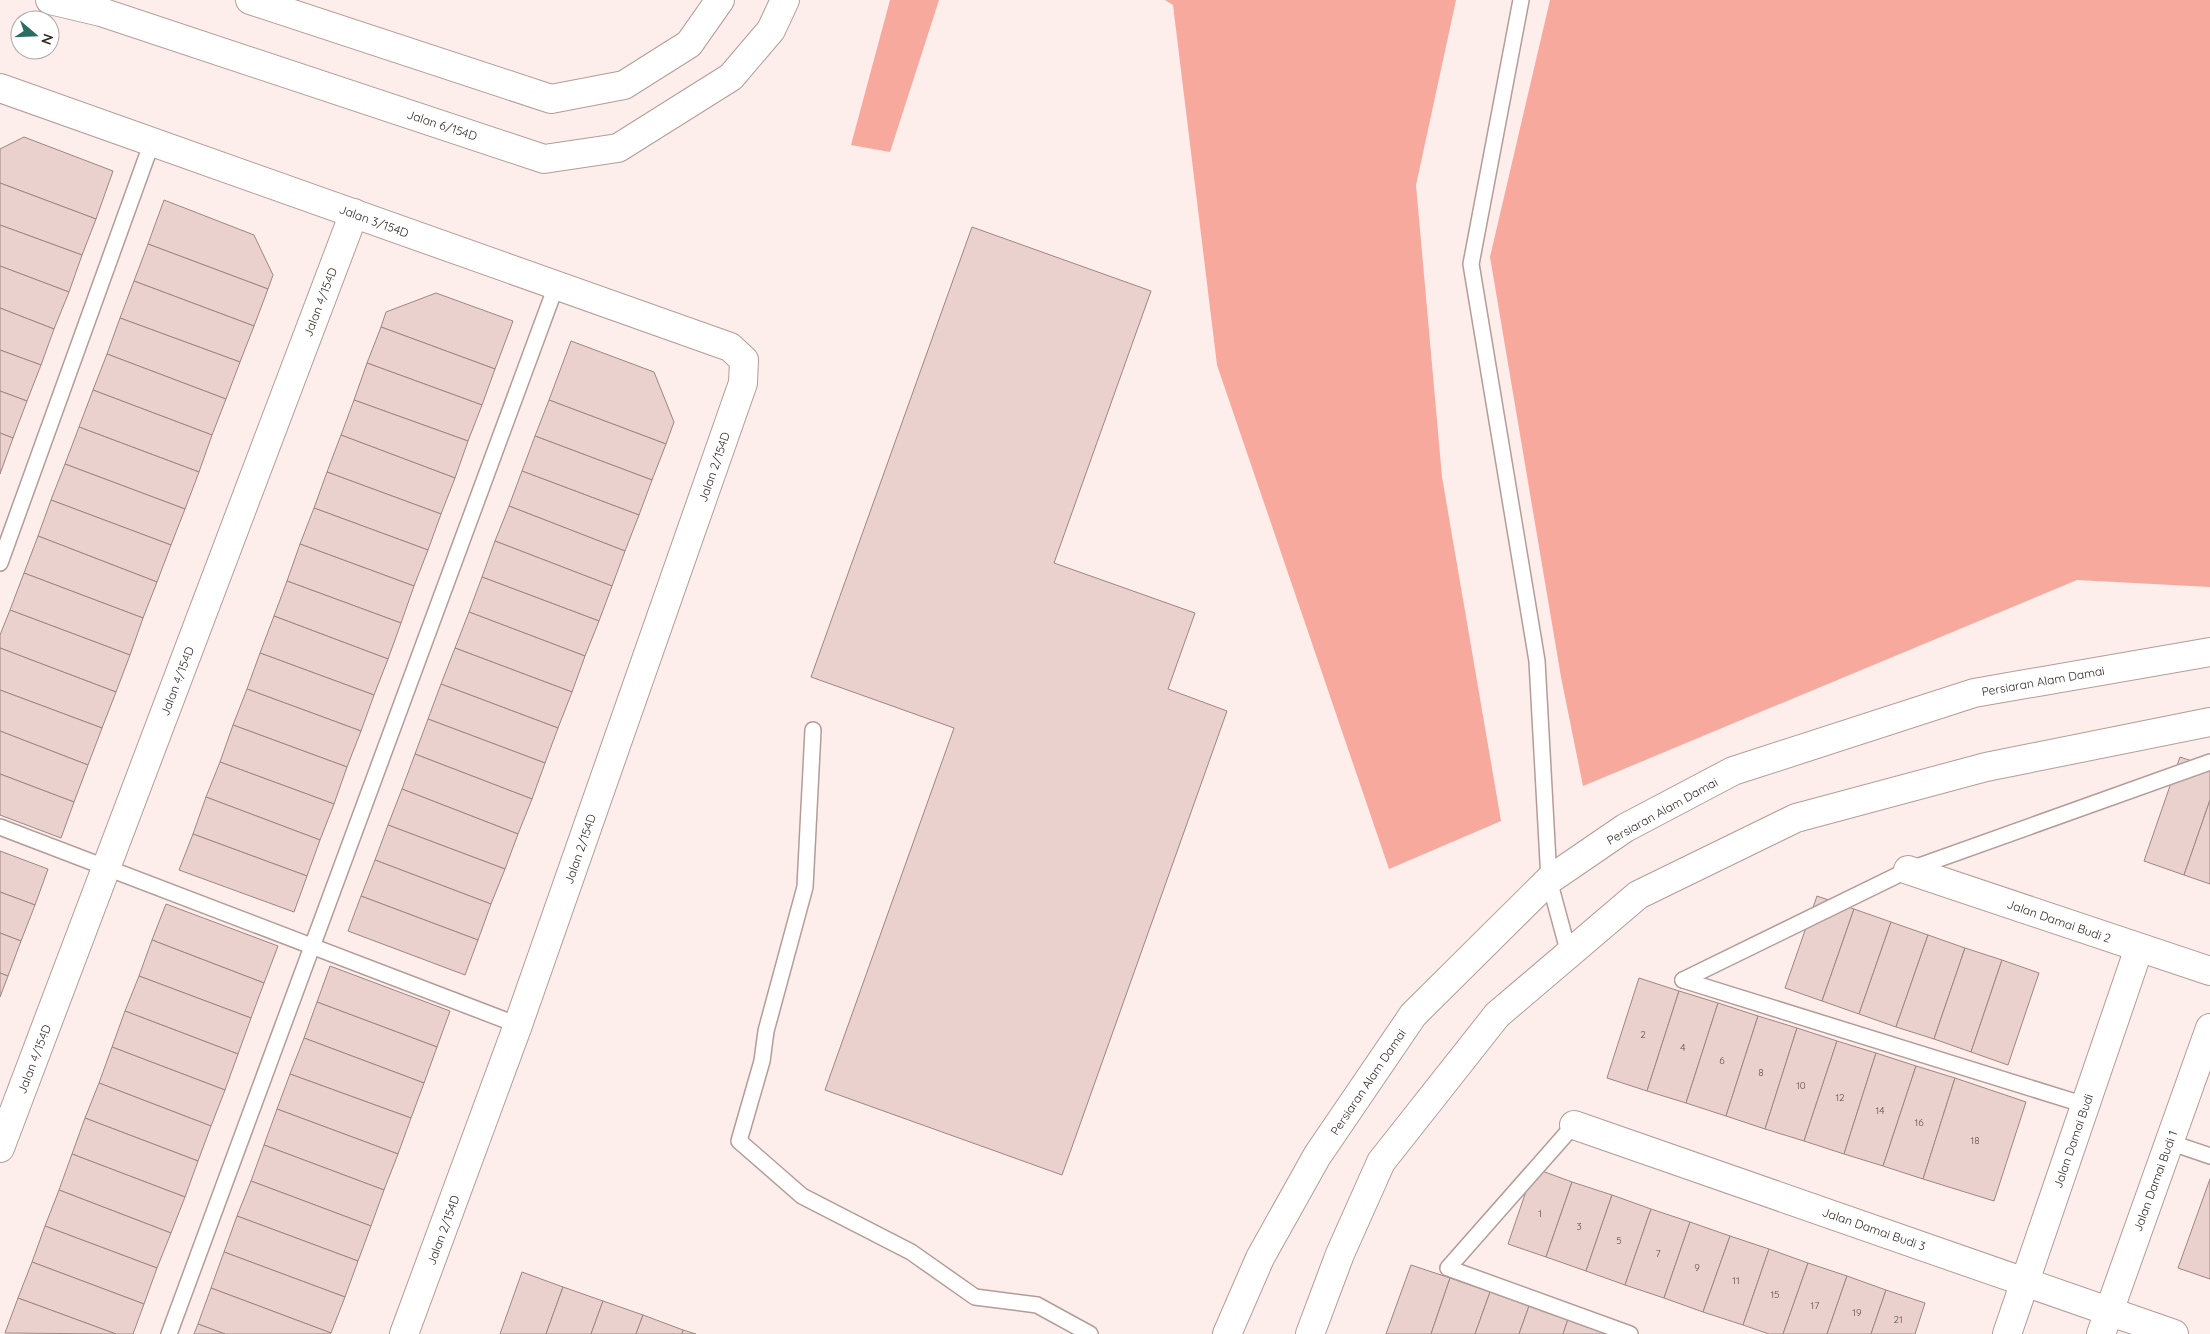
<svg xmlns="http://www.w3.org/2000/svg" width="2210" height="1334" font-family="Quicksand,sans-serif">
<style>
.forest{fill:#f7a99e}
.building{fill:#ebd1cd;stroke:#9e8682}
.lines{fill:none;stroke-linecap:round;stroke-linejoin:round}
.lane-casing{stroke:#b49c98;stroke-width:18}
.street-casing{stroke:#b49c98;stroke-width:30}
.secondary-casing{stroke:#b49c98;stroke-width:30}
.lane{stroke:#fff;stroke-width:15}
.street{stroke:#fff;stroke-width:28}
.secondary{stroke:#fff;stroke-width:28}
.labels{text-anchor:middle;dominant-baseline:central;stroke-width:4.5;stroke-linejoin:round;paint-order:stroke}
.number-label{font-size:10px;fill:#5d504e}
.street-label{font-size:12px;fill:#2e2523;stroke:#fff}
</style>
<rect width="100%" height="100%" fill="#fdedeb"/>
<g class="forest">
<path d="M890,0H939L890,152L851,145Z"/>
<path d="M1165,0H1456L1416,185L1442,477L1501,821L1389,869L1217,365L1173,5Z"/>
<path d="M1550,0H2210V587L2077,580L1583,786L1561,677L1490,257Z"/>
</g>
<g class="building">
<path d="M24,137L113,171L96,219L0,183V149Z"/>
<path d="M0,183L96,219L82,255L0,225Z"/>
<path d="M164,200L254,235L273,275L268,289L148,244Z"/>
<path d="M0,225L82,255L69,292L0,266Z"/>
<path d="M972,227L1151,291L1054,563L1195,613L1168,689L1227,711L1062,1175L825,1090L954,728L811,677Z"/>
<path d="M148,244L268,289L254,326L134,281Z"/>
<path d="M0,266L69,292L54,329L0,308Z"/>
<path d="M134,281L254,326L240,362L120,318Z"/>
<path d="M436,293L513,321L495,369L381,327L386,312Z"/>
<path d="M0,308L54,329L41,365L0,350Z"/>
<path d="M120,318L240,362L226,399L107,354Z"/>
<path d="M381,327L495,369L482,405L367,363Z"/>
<path d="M571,341L654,372L674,422L666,444L549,400Z"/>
<path d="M0,350L41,365L27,401L0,391Z"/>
<path d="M107,354L226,399L212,435L93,390Z"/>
<path d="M367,363L482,405L468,441L354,400Z"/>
<path d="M93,390L212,435L199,472L79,427Z"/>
<path d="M0,391L27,401L13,438L0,433Z"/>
<path d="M354,400L468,441L455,478L341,435Z"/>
<path d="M549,400L666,444L652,480L535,436Z"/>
<path d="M79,427L199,472L185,509L65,464Z"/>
<path d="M0,433L13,438L0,474Z"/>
<path d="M341,435L455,478L441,514L327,472Z"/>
<path d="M535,436L652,480L639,515L522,471Z"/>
<path d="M65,464L185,509L171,545L51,500Z"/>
<path d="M522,471L639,515L625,551L509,506Z"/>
<path d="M327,472L441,514L428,550L314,508Z"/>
<path d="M51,500L171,545L157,582L38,536Z"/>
<path d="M509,506L625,551L612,586L495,541Z"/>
<path d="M314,508L428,550L414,586L300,544Z"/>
<path d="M38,536L157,582L143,618L24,573Z"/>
<path d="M495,541L612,586L599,621L482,577Z"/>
<path d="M300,544L414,586L401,623L287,581Z"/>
<path d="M24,573L143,618L130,655L10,610Z"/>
<path d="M482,577L599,621L585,656L469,612Z"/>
<path d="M287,581L401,623L388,659L274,616Z"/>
<path d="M10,610L130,655L116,692L0,648V635Z"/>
<path d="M469,612L585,656L572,692L455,648Z"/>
<path d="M274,616L388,659L374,695L260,653Z"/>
<path d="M0,648L116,692L102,728L0,690Z"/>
<path d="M455,648L572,692L558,728L441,684Z"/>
<path d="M260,653L374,695L361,731L247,689Z"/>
<path d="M441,684L558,728L545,763L428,719Z"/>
<path d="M247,689L361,731L347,767L233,725Z"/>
<path d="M0,690L102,728L88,765L0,731Z"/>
<path d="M428,719L545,763L532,799L415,754Z"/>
<path d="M233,725L347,767L334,804L220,762Z"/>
<path d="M0,731L88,765L74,802L0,774Z"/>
<path d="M415,754L532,799L518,834L402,789Z"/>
<path d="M2180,757L2210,767V800L2184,875L2144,861Z"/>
<path d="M220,762L334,804L320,840L206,797Z"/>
<path d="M0,774L74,802L61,838L0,815Z"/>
<path d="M402,789L518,834L505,869L388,825Z"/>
<path d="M206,797L320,840L307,876L193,834Z"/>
<path d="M2210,800V884L2184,875Z"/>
<path d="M388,825L505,869L491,904L375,860Z"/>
<path d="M193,834L307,876L294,912L179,870Z"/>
<path d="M0,851L48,869L35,905L0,892Z"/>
<path d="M375,860L491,904L478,940L361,896Z"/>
<path d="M0,892L35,905L21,941L0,933Z"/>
<path d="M361,896L478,940L465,975L348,931Z"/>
<path d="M1817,896L1854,909L1822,1001L1785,988Z"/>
<path d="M166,904L278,946L264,983L152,940Z"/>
<path d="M1854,909L1891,922L1859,1014L1822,1001Z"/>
<path d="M1891,922L1928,935L1896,1027L1859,1014Z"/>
<path d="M0,933L21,941L8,976L0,973Z"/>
<path d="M1928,935L1965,948L1934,1039L1896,1027Z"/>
<path d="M152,940L264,983L251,1018L139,976Z"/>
<path d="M1965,948L2002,960L1971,1052L1934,1039Z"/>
<path d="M2002,960L2039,973L2008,1065L1971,1052Z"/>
<path d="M330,966L450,1011L437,1047L317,1002Z"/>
<path d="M0,973L8,976L0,997Z"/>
<path d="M139,976L251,1018L238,1054L125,1011Z"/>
<path d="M1639,978L1679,991L1647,1091L1607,1078Z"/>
<path d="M1679,991L1718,1003L1686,1103L1647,1091Z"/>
<path d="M317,1002L437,1047L424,1083L304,1038Z"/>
<path d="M1718,1003L1758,1016L1726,1116L1686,1103Z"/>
<path d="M125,1011L238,1054L225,1090L112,1047Z"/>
<path d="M1758,1016L1797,1028L1765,1129L1726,1116Z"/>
<path d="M1797,1028L1837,1041L1804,1141L1765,1129Z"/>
<path d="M304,1038L424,1083L411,1118L290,1074Z"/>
<path d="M1837,1041L1876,1053L1844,1154L1804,1141Z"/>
<path d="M112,1047L225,1090L211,1126L99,1083Z"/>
<path d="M1876,1053L1916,1066L1883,1166L1844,1154Z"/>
<path d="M1916,1066L1955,1078L1923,1179L1883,1166Z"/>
<path d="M290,1074L411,1118L398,1154L277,1109Z"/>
<path d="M1955,1078L2026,1102L1994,1201L1923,1179Z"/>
<path d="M99,1083L211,1126L198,1161L85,1118Z"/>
<path d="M277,1109L398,1154L384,1190L264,1145Z"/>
<path d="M85,1118L198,1161L185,1197L72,1154Z"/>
<path d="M264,1145L384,1190L371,1226L251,1181Z"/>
<path d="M72,1154L185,1197L171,1233L59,1190Z"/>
<path d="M1534,1168L1572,1182L1546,1257L1508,1244Z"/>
<path d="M2210,1179V1279L2178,1268Z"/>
<path d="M251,1181L371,1226L358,1261L237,1216Z"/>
<path d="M1572,1182L1612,1195L1586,1271L1546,1257Z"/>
<path d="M59,1190L171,1233L157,1268L45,1226Z"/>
<path d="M1612,1195L1651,1209L1625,1285L1586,1271Z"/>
<path d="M1651,1209L1690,1222L1664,1298L1625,1285Z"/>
<path d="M237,1216L358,1261L345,1297L224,1252Z"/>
<path d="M1690,1222L1730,1236L1703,1312L1664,1298Z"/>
<path d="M45,1226L157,1268L144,1304L32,1262Z"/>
<path d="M1730,1236L1769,1249L1743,1325L1703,1312Z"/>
<path d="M1769,1249L1808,1263L1783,1334H1769L1743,1325Z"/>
<path d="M224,1252L345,1297L331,1333L211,1288Z"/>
<path d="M32,1262L144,1304L133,1334H116L18,1298Z"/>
<path d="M1808,1263L1847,1276L1827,1334H1783Z"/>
<path d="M1411,1265L1450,1278L1431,1334H1386Z"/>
<path d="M522,1272L563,1287L546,1334H500Z"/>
<path d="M1847,1276L1886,1290L1871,1334H1827Z"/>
<path d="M1450,1278L1490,1292L1475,1334H1431Z"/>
<path d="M563,1287L603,1301L591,1334H546Z"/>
<path d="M211,1288L331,1333L330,1334H225L198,1324Z"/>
<path d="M1886,1290L1925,1303L1915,1334H1871Z"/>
<path d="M1490,1292L1529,1306L1519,1334H1475Z"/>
<path d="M18,1298L116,1334L5,1333Z"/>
<path d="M603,1301L643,1315L636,1334H591Z"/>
<path d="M1529,1306L1568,1319L1563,1334H1519Z"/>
<path d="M643,1315L683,1330L682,1334H636Z"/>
<path d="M1568,1319L1608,1333V1334H1563Z"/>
<path d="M198,1324L225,1334H194Z"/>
<path d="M683,1330L696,1334H682Z"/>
</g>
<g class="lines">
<g class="lane-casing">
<g id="lane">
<path d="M1521,0L1471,264L1537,661L1549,880L1569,954"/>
<path d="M0,563L152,142"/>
<path d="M813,730L805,887L766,1031L762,1061L739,1141L802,1196L911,1252L975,1297L1037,1305L1090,1334"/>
<path d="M0,827L518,1025"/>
<path d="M1683,980L1908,870L2210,762"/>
<path d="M1683,980L2085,1105"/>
<path d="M1574,1125L1448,1268L1630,1334"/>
<path d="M2169,1142L2210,1156"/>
<path d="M169,1334L556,286"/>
</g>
</g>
<g class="street-casing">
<g id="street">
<path d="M0,88L730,347L744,360L743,383L518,1025L404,1334"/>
<path d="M1908,870L2210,971"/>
<path d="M1574,1125L2174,1334"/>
<path d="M0,1148L354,213"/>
<path d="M2007,1334L2139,948"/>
<path d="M2101,1334L2210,1028"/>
</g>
</g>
<g class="secondary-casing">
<g id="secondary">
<path d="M50,0L101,12L544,159L618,148L731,77L771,30L785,0"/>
<path d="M250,0L551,99L624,85L689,44L720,0"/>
<path d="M1227,1334L1260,1258L1317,1156L1413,1015L1549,880L1625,828L1733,771L1974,693L2210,652"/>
<path d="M1310,1334L1340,1254L1381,1162L1497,1015L1638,895L1796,818L1986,767L2210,722"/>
</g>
</g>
<use href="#lane" class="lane"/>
<use href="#street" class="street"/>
<use href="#secondary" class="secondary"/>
</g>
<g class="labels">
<g class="number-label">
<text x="1643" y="1034">2</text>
<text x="1683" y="1047">4</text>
<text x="1722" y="1060">6</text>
<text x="1761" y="1072">8</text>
<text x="1801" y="1085">10</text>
<text x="1840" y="1097">12</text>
<text x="1880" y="1110">14</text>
<text x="1919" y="1122">16</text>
<text x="1975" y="1140">18</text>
<text x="1540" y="1213">1</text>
<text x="1579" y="1226">3</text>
<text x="1619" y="1240">5</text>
<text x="1658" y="1253">7</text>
<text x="1697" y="1267">9</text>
<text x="1736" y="1280">11</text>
<text x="1775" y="1294">15</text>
<text x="1815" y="1305">17</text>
<text x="1857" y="1312">19</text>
<text x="1898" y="1319">21</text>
</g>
<g class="street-label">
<text transform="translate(442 125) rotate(18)">Jalan 6/154D</text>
<text transform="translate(374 221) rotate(20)">Jalan 3/154D</text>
<text transform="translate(320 302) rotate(-69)">Jalan 4/154D</text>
<text transform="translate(714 467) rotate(-71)">Jalan 2/154D</text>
<text transform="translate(177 681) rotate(-69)">Jalan 4/154D</text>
<text transform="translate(2043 681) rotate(-10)">Persiaran Alam Damai</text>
<text transform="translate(1662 811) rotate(-29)">Persiaran Alam Damai</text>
<text transform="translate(580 849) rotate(-71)">Jalan 2/154D</text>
<text transform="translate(2059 921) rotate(19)">Jalan Damai Budi 2</text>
<text transform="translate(34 1059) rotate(-69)">Jalan 4/154D</text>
<text transform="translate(1368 1082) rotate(-56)">Persiaran Alam Damai</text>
<text transform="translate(2073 1141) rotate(-71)">Jalan Damai Budi</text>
<text transform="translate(2155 1181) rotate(-70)">Jalan Damai Budi 1</text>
<text transform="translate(1874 1229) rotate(19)">Jalan Damai Budi 3</text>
<text transform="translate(443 1230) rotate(-70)">Jalan 2/154D</text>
</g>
</g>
<g transform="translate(35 35) rotate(109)"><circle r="24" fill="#ffffff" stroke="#aba8a7"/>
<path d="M0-4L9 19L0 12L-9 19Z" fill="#296e61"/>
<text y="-8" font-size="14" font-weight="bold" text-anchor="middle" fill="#2e2523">N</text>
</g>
</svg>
